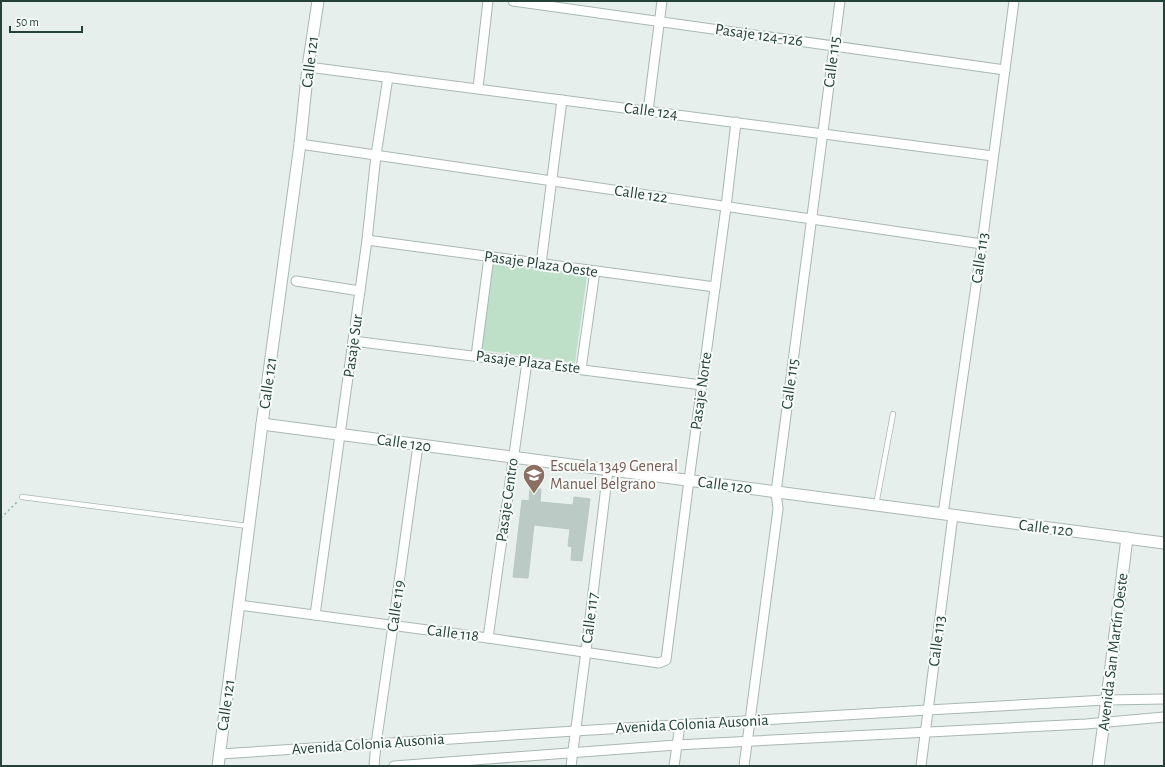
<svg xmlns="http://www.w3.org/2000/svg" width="1165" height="767" font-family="'Alegreya Sans',sans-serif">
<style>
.green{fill:#bfe0c8}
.building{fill:#bbcac4;stroke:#b8c9c2}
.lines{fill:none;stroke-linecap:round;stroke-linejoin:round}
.service-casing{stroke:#a8b8b2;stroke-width:6}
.minor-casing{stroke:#a8b8b2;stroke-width:11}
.tertiary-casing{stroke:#a8b8b2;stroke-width:13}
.path{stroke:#86b3a5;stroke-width:1.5;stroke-dasharray:2 3;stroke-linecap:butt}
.service{stroke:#fff;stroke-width:4.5}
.minor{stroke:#fff;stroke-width:9}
.tertiary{stroke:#fff;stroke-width:11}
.labels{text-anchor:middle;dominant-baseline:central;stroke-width:4;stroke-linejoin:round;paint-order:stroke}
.street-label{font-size:16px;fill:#24423a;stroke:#f7fbf9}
.education-label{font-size:16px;fill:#785e54;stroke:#f7fbf9;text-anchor:start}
</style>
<rect width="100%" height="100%" fill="#e6efeb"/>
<path class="green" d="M493,263L587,276L575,363L481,350Z"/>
<path class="building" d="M530,488L541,489L540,502L573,505L574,497L590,499L582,561L571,560L572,547L568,546L570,529L534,525L528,578L513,577L522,500L529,501Z"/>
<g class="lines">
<g class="service-casing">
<g id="service">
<path d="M22,497L248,526"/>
<path d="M876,505L893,414"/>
</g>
</g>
<g class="minor-casing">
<g id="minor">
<path d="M513,1L1005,70"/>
<path d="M308,67L993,156"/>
<path d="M478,88L488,1"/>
<path d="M648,111L662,1"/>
<path d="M300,144L982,244"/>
<path d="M367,240L715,287"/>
<path d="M541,264L562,100"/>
<path d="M296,281L360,291"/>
<path d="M353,341L702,385"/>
<path d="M476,356L489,257"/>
<path d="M581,369L595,271"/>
<path d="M943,514L982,244L1014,1"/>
<path d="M239,605L488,638L659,663L666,660L689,480L726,207L736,122"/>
<path d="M315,615L367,240L376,155L388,77"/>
<path d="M488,638L527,362"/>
<path d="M220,754L575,731L928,710L1106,700L1164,699"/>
<path d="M374,766L376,744L393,626L418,445"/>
<path d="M394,766L676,745L1086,724L1164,717"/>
<path d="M571,766L586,651L608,470"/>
<path d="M674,766L680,725"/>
<path d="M744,766L778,509L776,492L840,1"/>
<path d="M921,766L953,515"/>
</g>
</g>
<g class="tertiary-casing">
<g id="tertiary">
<path d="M262,424L1164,543"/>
<path d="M218,766L262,424L300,144L308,67L318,1"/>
<path d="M1098,766L1104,722L1127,538"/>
</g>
</g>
<path class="path" d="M1,518L17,502"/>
<use href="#service" class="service"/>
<use href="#minor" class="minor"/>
<use href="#tertiary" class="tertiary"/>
</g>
<defs>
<g id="school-pin" transform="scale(1.15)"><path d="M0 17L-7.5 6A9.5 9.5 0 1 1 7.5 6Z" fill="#8d6e63" stroke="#f7fbf9"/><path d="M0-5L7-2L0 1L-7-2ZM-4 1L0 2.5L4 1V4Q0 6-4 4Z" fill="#fff"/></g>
</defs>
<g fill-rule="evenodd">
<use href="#school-pin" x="534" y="475"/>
</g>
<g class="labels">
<g class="street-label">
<text transform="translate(759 35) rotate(8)">Pasaje 124-126</text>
<text transform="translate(310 62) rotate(-83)">Calle 121</text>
<text transform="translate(832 62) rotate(-83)">Calle 115</text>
<text transform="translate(651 111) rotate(7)">Calle 124</text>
<text transform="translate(641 194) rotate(8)">Calle 122</text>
<text transform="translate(980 258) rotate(-82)">Calle 113</text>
<text transform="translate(541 264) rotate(8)">Pasaje Plaza Oeste</text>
<text transform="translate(353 346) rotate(-82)">Pasaje Sur</text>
<text transform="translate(528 362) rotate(7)">Pasaje Plaza Este</text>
<text transform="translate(268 383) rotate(-82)">Calle 121</text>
<text transform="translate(790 384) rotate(-82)">Calle 115</text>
<text transform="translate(701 391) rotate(-82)">Pasaje Norte</text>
<text transform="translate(404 443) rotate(8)">Calle 120</text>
<text transform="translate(725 485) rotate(7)">Calle 120</text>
<text transform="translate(507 500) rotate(-82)">Pasaje Centro</text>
<text transform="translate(1046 528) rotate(7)">Calle 120</text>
<text transform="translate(396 606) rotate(-82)">Calle 119</text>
<text transform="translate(590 618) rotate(-83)">Calle 117</text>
<text transform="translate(453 633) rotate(7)">Calle 118</text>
<text transform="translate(937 641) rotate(-83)">Calle 113</text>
<text transform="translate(1113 652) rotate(-83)">Avenida San Martín Oeste</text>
<text transform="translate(226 705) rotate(-82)">Calle 121</text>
<text transform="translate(692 724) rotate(-3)">Avenida Colonia Ausonia</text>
<text transform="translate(368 744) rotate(-4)">Avenida Colonia Ausonia</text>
</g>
<g class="education-label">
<text x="550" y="466">Escuela 1349 General<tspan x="550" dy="18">Manuel Belgrano</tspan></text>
</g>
</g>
<rect width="1165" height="767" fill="none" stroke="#24423a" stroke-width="4"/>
<path d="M10 26v6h72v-6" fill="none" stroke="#24423a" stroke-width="2"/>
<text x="16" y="26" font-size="12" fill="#24423a" stroke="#f7fbf9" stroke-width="3" paint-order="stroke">50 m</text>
</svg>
